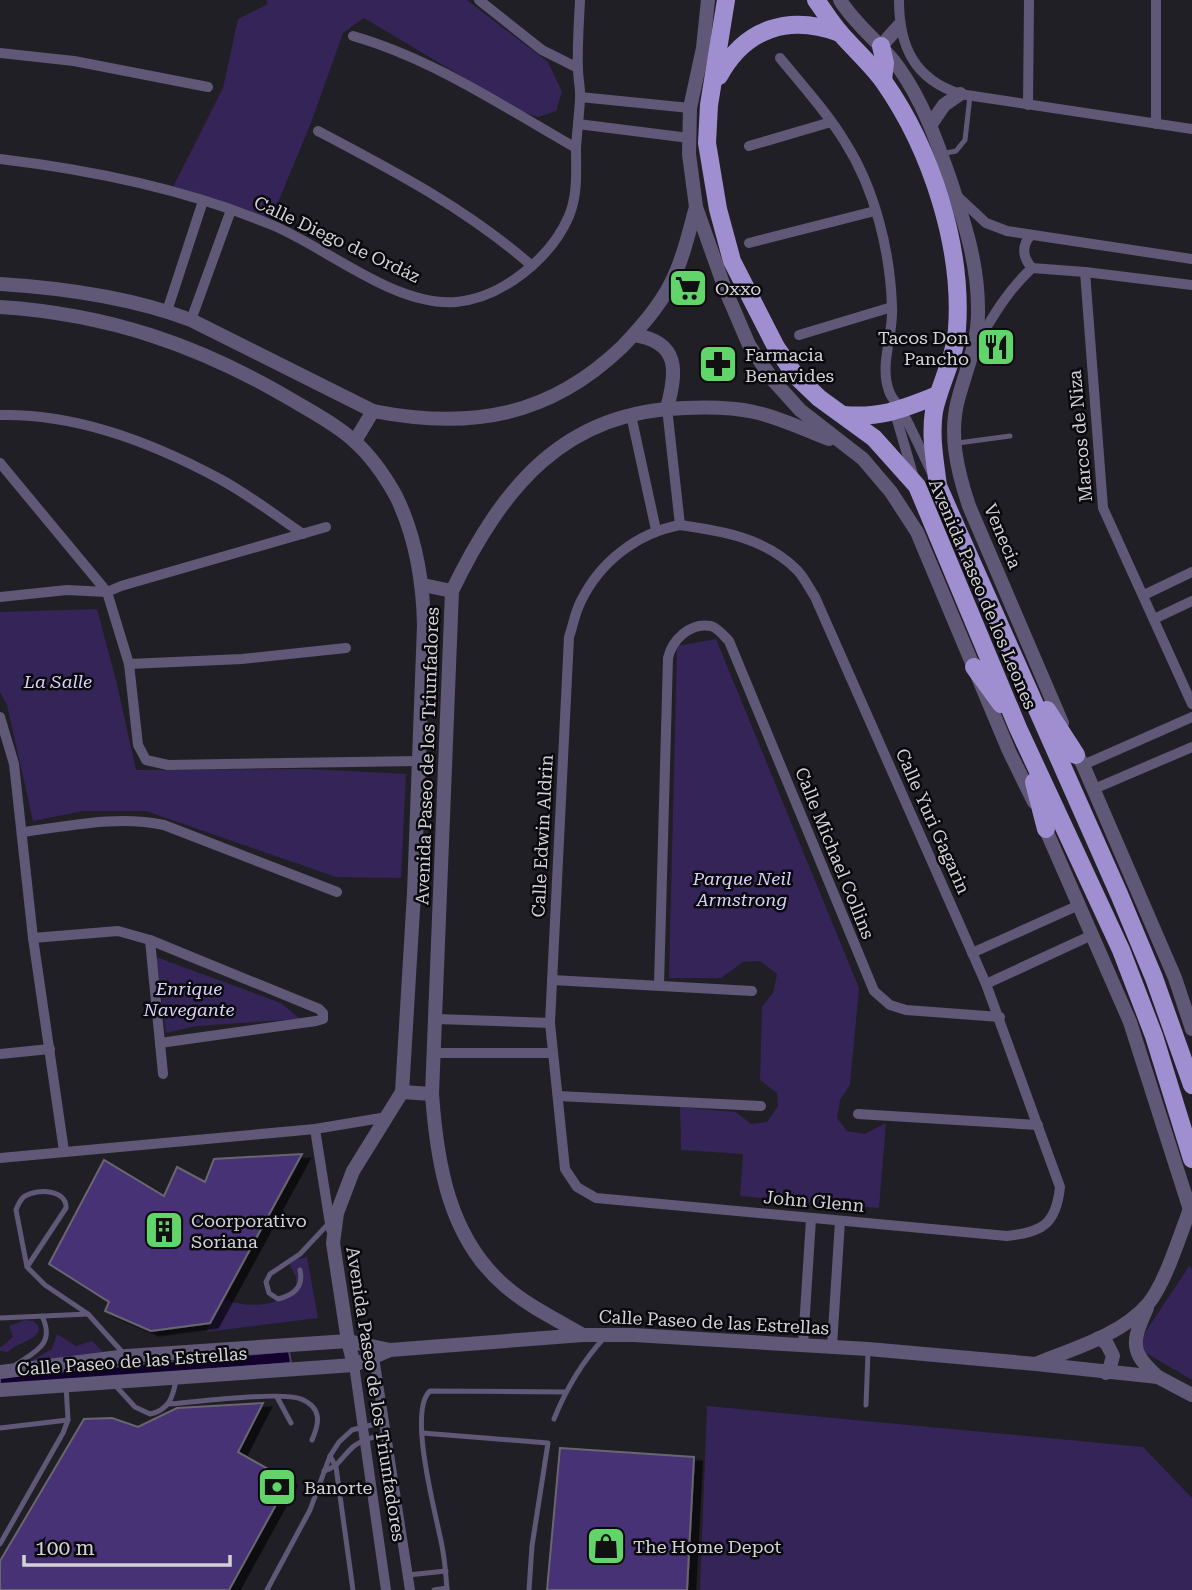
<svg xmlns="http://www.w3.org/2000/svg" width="1192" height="1590" font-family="'Roboto Serif',serif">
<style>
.green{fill:#342457}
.water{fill:#130030;stroke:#4d3f62;stroke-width:2}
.building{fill:#463075;stroke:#68666f;stroke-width:2;filter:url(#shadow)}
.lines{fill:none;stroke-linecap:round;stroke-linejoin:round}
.service{stroke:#5f5877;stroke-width:5}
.minor{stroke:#5f5877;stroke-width:10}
.tertiary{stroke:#5f5877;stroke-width:14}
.primary{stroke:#9f8fd0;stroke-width:18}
.labels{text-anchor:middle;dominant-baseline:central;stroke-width:5;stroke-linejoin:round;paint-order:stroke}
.street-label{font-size:18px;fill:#d3d2d7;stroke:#0a090d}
.poi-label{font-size:18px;fill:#d3d2d7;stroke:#0a090d;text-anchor:start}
.park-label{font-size:18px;font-style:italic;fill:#dad1fb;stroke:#0a090d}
</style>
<defs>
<filter id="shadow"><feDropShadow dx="8" dy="4.5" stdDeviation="0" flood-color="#0009"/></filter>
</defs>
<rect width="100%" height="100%" fill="#211f26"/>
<g class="green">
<path d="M266,0H467L548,62L562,92L556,111L538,117L520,111L364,18L343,33L311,123L271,219L173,187L223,88L238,19L268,4Z"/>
<path d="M97,609L116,680L136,770L310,769L406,774L401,878L336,877L146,811H83L33,821L7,705L0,692V612Z"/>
<path d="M716,639L859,988L850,1085L840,1100L837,1118L847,1131L865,1134L886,1123L879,1208L740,1196L743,1154L681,1150L680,1107L736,1112L751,1124L767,1122L778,1106L777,1093L760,1080L762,1007L773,993L777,974L760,961L743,962L721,978H669L677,646Z"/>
<path d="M156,957L281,1003L300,1019L196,1026L166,1033Z"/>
<path d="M307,1257L318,1318L206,1332L223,1299C247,1308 280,1309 296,1285V1277L288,1261Z"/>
<path d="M1190,1265L1192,1270V1380L1146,1353L1140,1340Z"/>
<path d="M25,1320L33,1321L38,1325L39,1331C31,1343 18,1342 8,1352L0,1351V1348L13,1337L9,1326Z"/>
<path d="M57,1334L76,1346L92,1341L106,1355L29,1362L52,1349Z"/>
<path d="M707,1406L1143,1447L1192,1498V1590H700Z"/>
</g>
<path class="water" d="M289,1351L291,1363L0,1386V1377Z"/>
<g class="building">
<path d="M302,1154L210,1323L151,1331L105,1311L109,1302L49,1264L104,1160L164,1196L177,1167L205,1182L214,1159Z"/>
<path d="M263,1403L238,1452L289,1481L229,1590H0V1561L84,1419L112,1418L138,1427L177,1408Z"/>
<path d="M560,1448L694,1457L687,1590H547Z"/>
</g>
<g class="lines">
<g class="service">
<path d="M941,154L956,151L965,140L970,96"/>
<path d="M958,443L1010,436"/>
<path d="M27,1267L66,1208C67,1190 38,1188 25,1196C20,1199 18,1205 16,1210L27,1267L45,1285L88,1314L124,1354"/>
<path d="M300,1270C304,1288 293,1295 278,1299L269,1293L266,1282L270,1274L300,1254L330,1222"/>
<path d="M0,1318L88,1314"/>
<path d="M14,1366C34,1352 56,1345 42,1316"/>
<path d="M114,1384L135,1407L150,1414C169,1410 173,1397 176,1380"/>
<path d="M277,1397L291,1423"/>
<path d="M168,1404C195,1402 281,1391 301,1399C323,1408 319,1424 312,1440"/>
<path d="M866,1405L868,1352"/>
<path d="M554,1419C566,1389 582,1362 604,1338"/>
<path d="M0,1428L68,1420"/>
<path d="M422,1433L548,1443L532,1546L529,1590"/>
<path d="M330,1456L336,1467L353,1590"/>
<path d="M324,1471C340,1466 342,1456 354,1446C363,1439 374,1437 385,1434"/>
<path d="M0,1544L63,1433L68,1420L66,1385"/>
<path d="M408,1575L446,1571"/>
<path d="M267,1590L310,1510L330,1456L339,1442L352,1430L383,1422"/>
<path d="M434,1590L447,1588"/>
<path d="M447,1590C446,1575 445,1561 442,1546C437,1518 407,1411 430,1391L565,1392"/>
</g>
<g class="minor">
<path d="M479,0L542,50L578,68"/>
<path d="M899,0C899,46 914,79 960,94L1192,129"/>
<path d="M353,36C433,59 504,107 576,148"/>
<path d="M0,53L74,61L208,87"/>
<path d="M780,58C802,85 827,112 845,142C875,189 890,251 892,306C894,335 879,363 889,391C892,400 899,405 903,413C913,432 922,452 931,471"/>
<path d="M580,97L690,108"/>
<path d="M1028,105L1029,0"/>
<path d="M578,124L689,138"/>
<path d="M1156,124V0"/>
<path d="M318,131C394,171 467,209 532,266"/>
<path d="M749,146L831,122"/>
<path d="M0,159C92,170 186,189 272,225C326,247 395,307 456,302C502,298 551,258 569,216C578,194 576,171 576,148C577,132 579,116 580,100C581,90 578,79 578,69C577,46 579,23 580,0"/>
<path d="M957,196L986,223L1007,231L1192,259"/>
<path d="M1030,236C1021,247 1023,258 1032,268"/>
<path d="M749,243L875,211"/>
<path d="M1085,272L1103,508L1192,704"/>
<path d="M167,311L203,201"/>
<path d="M191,320L231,210"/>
<path d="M799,335L892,307"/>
<path d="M977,343C993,316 1008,290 1032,268L1085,272L1192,285"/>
<path d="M893,406L914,478"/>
<path d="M667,408L680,525"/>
<path d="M0,415C75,413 153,443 218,478C248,494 275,515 303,534"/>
<path d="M631,415L656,530"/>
<path d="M0,463L107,592L129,664L138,745L146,760L168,765L418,761"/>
<path d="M680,525C723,531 765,538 797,570C804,577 809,588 815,597L986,984L1060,1187C1056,1225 1042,1232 1007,1236L596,1198L577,1187L565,1169L550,1023L569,637C573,626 575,612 581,601C600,562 637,533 680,525Z"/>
<path d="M1144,595L1192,572"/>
<path d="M0,597L67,590L107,592L121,586L326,527"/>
<path d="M1154,619L1192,601"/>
<path d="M129,664L242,659L346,648"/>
<path d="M0,717L14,764L33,938L64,1151"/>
<path d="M1083,765L1192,717"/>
<path d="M1094,789L1192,747"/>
<path d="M23,832C70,826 117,815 164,825L337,892"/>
<path d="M33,938L118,931L150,940L319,1009L323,1013V1019L316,1021L160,1043"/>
<path d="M150,940L163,1074"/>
<path d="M972,953L1079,905"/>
<path d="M552,980L752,991"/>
<path d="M986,984L1092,935"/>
<path d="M659,985L668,658C672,640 690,622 711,626C718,628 724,636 729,641L874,991L890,1005L906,1010L1000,1017"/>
<path d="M437,1019L550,1023"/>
<path d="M435,1053H551"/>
<path d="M0,1054L50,1049"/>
<path d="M558,1096L761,1106"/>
<path d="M858,1114L1038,1125"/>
<path d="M315,1129L331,1230"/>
<path d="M0,1158L315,1129L387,1117"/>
<path d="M803,1344L811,1219"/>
<path d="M832,1346L840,1221"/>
<path d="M373,1351L410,1590"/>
<path d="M354,1365L386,1590"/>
</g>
<g class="tertiary">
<path d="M708,0L703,48L690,108L689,154L696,207L725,289L749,345L773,380L800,410L863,459L891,492L917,532L1009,751L1034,802"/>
<path d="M840,0C856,26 881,43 899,68C923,102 936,139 950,179C964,221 978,263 978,308C979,340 967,367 959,396C948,433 957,470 969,506L1062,723"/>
<path d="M881,46L899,26"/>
<path d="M931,124L944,105L960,94"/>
<path d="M0,284C65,288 130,297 191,320L373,411C470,430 549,417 622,347C640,328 659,307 671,283C683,259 689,232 696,207"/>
<path d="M0,307C108,314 199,345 292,400C312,412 337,425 354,441C370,455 386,478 396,496C416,537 423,581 424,625L414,893L402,1092L353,1171L337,1213L333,1243L348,1341L354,1365"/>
<path d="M634,335C680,342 677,371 667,408"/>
<path d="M355,441L373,411"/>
<path d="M423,585L452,591"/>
<path d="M1072,745L1083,765L1175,978L1192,1029"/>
<path d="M1042,821L1130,1022L1192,1216"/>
<path d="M402,1092L432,1094"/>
<path d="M1147,1308C1132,1341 1129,1352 1158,1377"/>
<path d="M583,1335C557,1320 528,1306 505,1286C449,1238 437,1164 432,1094L452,591C502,488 563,411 685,408C708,407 732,407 754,412C779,417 805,430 829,439"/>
<path d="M1099,1338L1107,1344L1113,1356L1110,1367L1106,1373"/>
<path d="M1038,1363C1075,1348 1121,1335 1148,1304C1165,1284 1180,1235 1190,1209"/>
<path d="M0,1372L127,1356L348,1341L390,1350L583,1335H634L868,1349L1036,1364L1158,1377L1192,1395"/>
<path d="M0,1390L354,1365L390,1350"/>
</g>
<g class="primary">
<path d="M726,0L709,105L707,143L718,209L732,261L776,347L795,375L819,398L874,438L917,486L1018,728L1121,950L1154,1036L1192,1159"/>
<path d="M816,0C824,11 832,24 841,34C855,50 872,65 884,82C931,149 963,247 957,329C955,358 940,383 934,411C930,436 935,461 938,486L1119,894L1154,978L1192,1085"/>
<path d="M881,46L885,63L883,80"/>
<path d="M719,76C745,28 789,14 840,33"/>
<path d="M844,415C883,418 902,409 938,395"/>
<path d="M974,667L1001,704"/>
<path d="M1047,710L1076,755"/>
<path d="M1034,782L1046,829"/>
</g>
</g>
<defs>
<g id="supermarket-square" transform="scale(2.0125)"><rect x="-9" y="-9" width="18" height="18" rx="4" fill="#61d46a" stroke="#0a090d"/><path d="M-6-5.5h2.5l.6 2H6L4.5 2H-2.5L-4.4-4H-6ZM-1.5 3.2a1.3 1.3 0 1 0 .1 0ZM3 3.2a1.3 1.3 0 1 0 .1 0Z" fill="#111"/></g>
<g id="restaurant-square" transform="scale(2.0125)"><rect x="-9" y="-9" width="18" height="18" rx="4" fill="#61d46a" stroke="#0a090d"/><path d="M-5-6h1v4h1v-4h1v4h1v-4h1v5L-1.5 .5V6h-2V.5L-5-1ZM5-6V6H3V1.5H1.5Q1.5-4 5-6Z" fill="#111"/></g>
<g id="pharmacy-square" transform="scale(2.0125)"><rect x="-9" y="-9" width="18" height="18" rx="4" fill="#61d46a" stroke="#0a090d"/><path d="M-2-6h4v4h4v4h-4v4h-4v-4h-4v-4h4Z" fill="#111"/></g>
<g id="building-square" transform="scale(2.0125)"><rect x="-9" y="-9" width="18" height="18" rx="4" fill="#61d46a" stroke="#0a090d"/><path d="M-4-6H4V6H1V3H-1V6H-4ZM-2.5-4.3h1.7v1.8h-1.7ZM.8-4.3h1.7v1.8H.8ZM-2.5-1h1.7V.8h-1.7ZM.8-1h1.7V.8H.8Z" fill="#111"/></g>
<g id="bank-square" transform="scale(2.0125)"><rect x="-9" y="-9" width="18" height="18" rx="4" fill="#61d46a" stroke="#0a090d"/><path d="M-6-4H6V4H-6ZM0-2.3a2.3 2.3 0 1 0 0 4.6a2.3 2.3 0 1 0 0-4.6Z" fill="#111"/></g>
<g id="shop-square" transform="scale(2.0125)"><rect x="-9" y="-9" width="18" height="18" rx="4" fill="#61d46a" stroke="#0a090d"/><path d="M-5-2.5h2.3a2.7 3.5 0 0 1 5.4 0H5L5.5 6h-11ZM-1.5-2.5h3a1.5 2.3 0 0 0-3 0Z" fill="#111"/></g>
</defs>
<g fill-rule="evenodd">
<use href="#supermarket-square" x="688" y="288"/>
<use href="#restaurant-square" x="996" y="347"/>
<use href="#pharmacy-square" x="718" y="364"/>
<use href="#building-square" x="164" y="1230"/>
<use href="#bank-square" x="277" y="1487"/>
<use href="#shop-square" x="606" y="1546"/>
</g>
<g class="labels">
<g class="street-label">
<text transform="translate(337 239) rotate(25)">Calle Diego de Ordáz</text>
<text transform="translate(1080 436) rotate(-95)">Marcos de Niza</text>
<text transform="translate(1003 536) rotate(67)">Venecia</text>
<text transform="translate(983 594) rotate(67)">Avenida Paseo de los Leones</text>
<text transform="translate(427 756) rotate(-88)">Avenida Paseo de los Triunfadores</text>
<text transform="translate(933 821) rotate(66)">Calle Yuri Gagarin</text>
<text transform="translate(542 836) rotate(-87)">Calle Edwin Aldrin</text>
<text transform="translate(835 853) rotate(68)">Calle Michael Collins</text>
<text transform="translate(814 1201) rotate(5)">John Glenn</text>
<text transform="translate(714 1322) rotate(3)">Calle Paseo de las Estrellas</text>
<text transform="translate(132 1361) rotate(-4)">Calle Paseo de las Estrellas</text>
<text transform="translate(376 1394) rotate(81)">Avenida Paseo de los Triunfadores</text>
</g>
<g class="poi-label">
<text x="715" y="288">Oxxo</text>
<text x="969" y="337" text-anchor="end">Tacos Don<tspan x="969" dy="21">Pancho</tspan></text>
<text x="745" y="354">Farmacia<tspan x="745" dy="21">Benavides</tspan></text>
<text x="191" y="1220">Coorporativo<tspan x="191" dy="21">Soriana</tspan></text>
<text x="304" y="1487">Banorte</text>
<text x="633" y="1546">The Home Depot</text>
</g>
<g class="park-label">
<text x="58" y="681">La Salle</text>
<text x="742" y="878">Parque Neil<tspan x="742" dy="21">Armstrong</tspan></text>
<text x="189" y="988">Enrique<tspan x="189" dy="21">Navegante</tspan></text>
</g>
</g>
<path d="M24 1555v10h206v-10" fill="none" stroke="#d3d2d7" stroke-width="3.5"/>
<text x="35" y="1555" font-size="21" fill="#d3d2d7" stroke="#0a090d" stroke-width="5" paint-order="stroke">100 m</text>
</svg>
